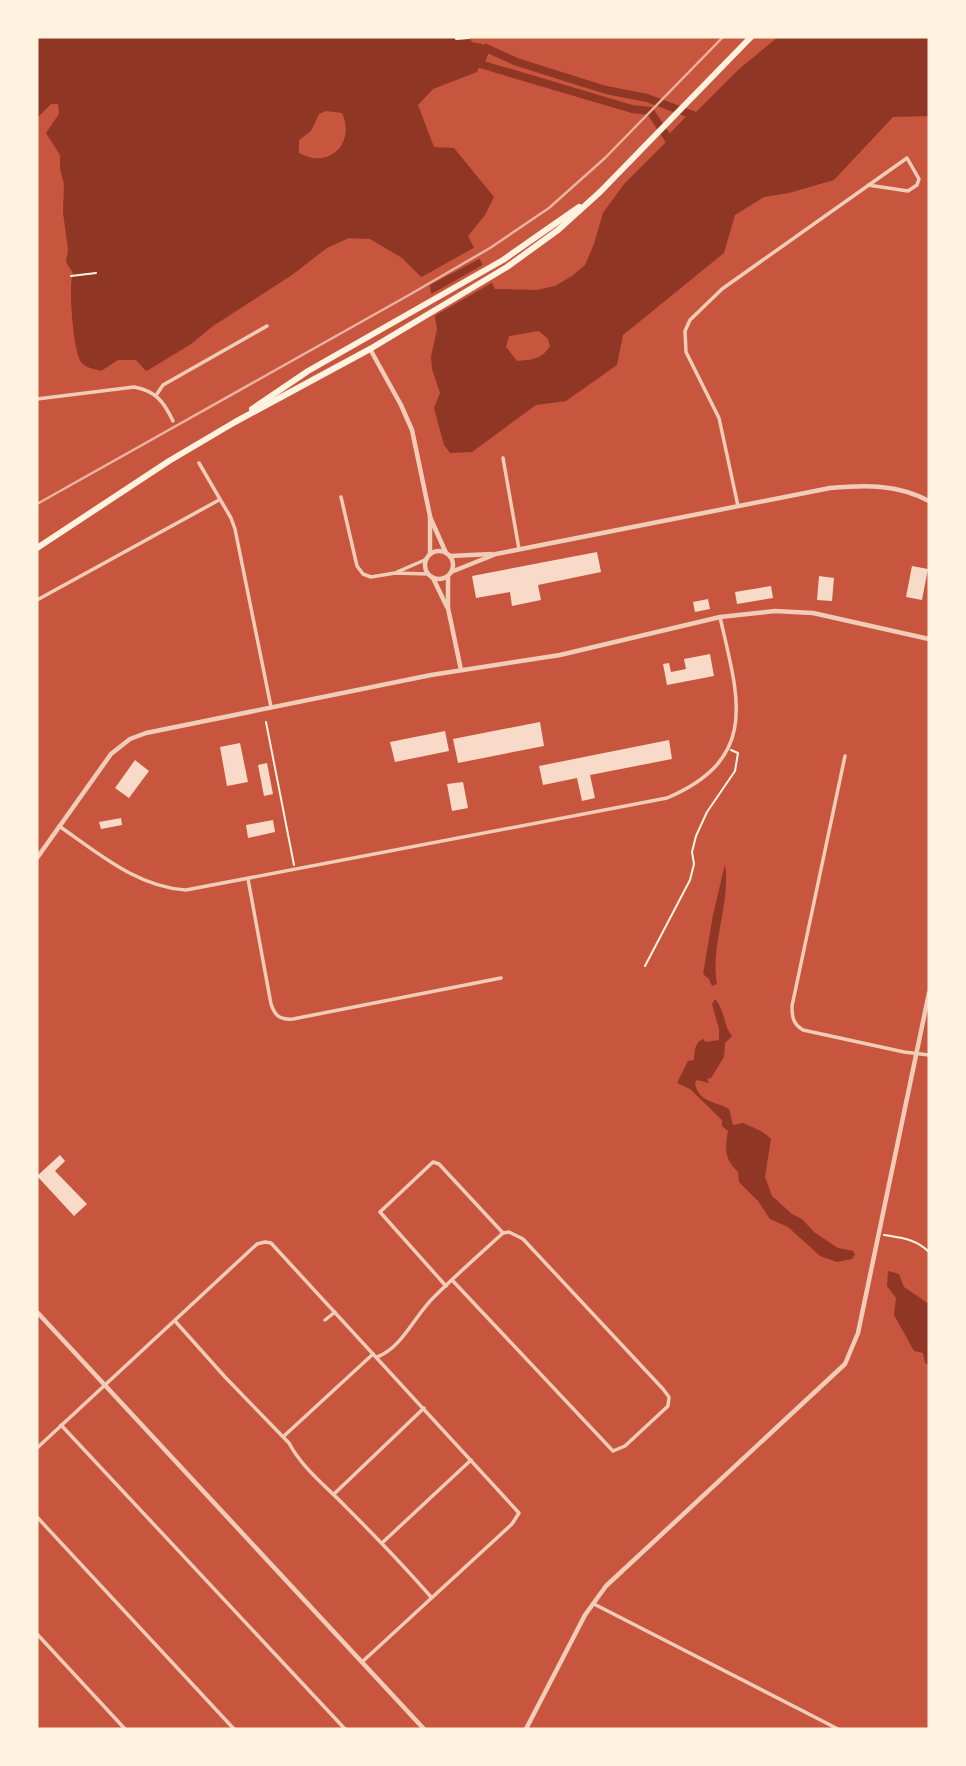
<svg xmlns="http://www.w3.org/2000/svg" width="966" height="1766" font-family="'Exo 2',sans-serif">
<style>
.water{fill:#8f3625;fill-rule:evenodd}
.pier{fill:#c8553d}
.lines{fill:none;stroke-linecap:round;stroke-linejoin:round}
.canal{stroke:#8f3625;stroke-width:8}
.building{fill:#f7dbc8}
.path{stroke:#fff3e0;stroke-width:2}
.minor{stroke:#f1ccb7;stroke-width:3.5}
.tertiary{stroke:#f1ccb7;stroke-width:4.5}
.trunk{stroke:#fff3e0;stroke-width:6}
.rail{stroke:#e9b49f;stroke-width:2.5}
</style>
<rect width="100%" height="100%" fill="#c8553d"/>
<g class="water">
<path d="M37,37H469L472,42L482,44L486,48L477,72L433,89L418,105L434,147L454,148L494,197L485,215L468,236L495,289L537,290L555,286L572,276L585,265L594,244L603,213L624,184L738,70L778,37H929V116L893,117L834,180L789,193L764,197L735,215L724,253L623,335L617,365L566,401L536,405L472,452L450,453L444,445L434,408L440,393L432,369L431,357L437,329L430,286L402,258L370,239L349,238L327,248L292,275L213,326L191,344L150,369L146,371L136,360H118L101,371C95,369 85,368 81,362C73,350 68,285 73,273L66,262L68,250L63,212L64,184L60,169V155L46,133L59,114L58,104H51L37,118ZM326,111L342,113C356,143 329,170 299,153V140L311,131L319,114ZM539,331L548,339L550,346C542,359 532,360 517,361L506,347L509,336Z"/>
<path d="M725,864C731,904 710,944 717,984L712,986L709,979L703,974L713,915Z"/>
<path d="M715,999C725,1010 723,1025 732,1036L725,1043L724,1057L711,1078L707,1079L709,1083L697,1080L695,1083C698,1102 715,1101 729,1109L733,1125L743,1123C753,1128 764,1131 771,1139L765,1177L772,1196L792,1214L802,1219L814,1232L838,1248L853,1251L855,1254L852,1259L837,1262L820,1256L788,1227L770,1219L758,1201L739,1182L738,1172C724,1159 725,1148 728,1131L722,1126V1120L690,1089L677,1083L688,1061L694,1060C695,1051 694,1042 704,1039L705,1042L719,1040V1029L712,1004Z"/>
<path d="M888,1271L899,1274L904,1287L929,1304V1365L925,1363L923,1353L914,1351L894,1315L896,1298L887,1286Z"/>
</g>
<g class="pier">
<path d="M477,246L483,257L426,287L418,279Z"/>
<path d="M486,263L495,281L431,318L428,296Z"/>
</g>
<g class="lines">
<path class="canal" d="M486,48L517,62L606,90L647,98L693,115L669,140L650,111L632,109L480,64Z"/>
</g>
<g class="building">
<path d="M597,552L601,572L538,585L541,600L512,606L510,592L476,598L472,576Z"/>
<path d="M912,566L928,569L922,600L906,597Z"/>
<path d="M819,576L834,578L832,601L817,600Z"/>
<path d="M771,586L773,598L737,604L735,592Z"/>
<path d="M708,599L710,609L695,612L693,602Z"/>
<path d="M710,654L714,676L667,685L663,664L669,663L671,672L686,669L684,659Z"/>
<path d="M540,722L544,746L458,763L453,739Z"/>
<path d="M445,731L449,751L395,762L390,742Z"/>
<path d="M669,740L672,759L590,775L595,798L582,801L577,778L543,785L539,766Z"/>
<path d="M240,743L248,782L227,786L220,747Z"/>
<path d="M135,760L149,771L129,798L115,788Z"/>
<path d="M267,763L273,794L264,796L258,765Z"/>
<path d="M463,782L468,808L452,811L447,784Z"/>
<path d="M121,818L122,825L101,829L99,822Z"/>
<path d="M273,820L275,832L248,838L246,825Z"/>
<path d="M60,1155L65,1161L55,1171L87,1204L74,1216L37,1176Z"/>
</g>
<g class="lines">
<g class="path">
<path d="M456,39L469,38"/>
<path d="M71,276L96,273"/>
<path d="M266,722L294,865"/>
<path d="M645,966L690,880L694,864L692,852L696,836L707,812L735,771L738,753L731,750"/>
<path d="M884,1235C902,1238 916,1239 929,1252"/>
</g>
<g class="minor">
<path d="M157,394L163,385L267,326"/>
<path d="M37,399L134,387C156,391 164,402 173,421"/>
<path d="M503,458L519,549"/>
<path d="M199,463L231,518L235,529L271,707"/>
<path d="M341,497L357,566L363,574L371,577L395,573L428,574"/>
<path d="M738,506L719,418L686,352L685,331L690,320L722,289L907,158L919,179L917,185L908,191L868,185"/>
<path d="M397,572L427,559"/>
<path d="M37,600L219,500"/>
<path d="M845,756L792,1006C792,1017 793,1024 803,1030L904,1052L929,1055"/>
<path d="M59,826C98,853 137,887 186,890L667,798C761,758 738,697 720,617"/>
<path d="M248,879L271,1004C275,1016 280,1020 293,1019L501,978"/>
<path d="M446,1286L380,1212L433,1162L439,1164L503,1233"/>
<path d="M325,1320L335,1312"/>
<path d="M175,1321L225,1377L289,1443C302,1468 327,1487 346,1507C375,1536 404,1566 431,1597"/>
<path d="M377,1357C402,1348 415,1315 434,1297C456,1275 480,1254 503,1233L509,1232L523,1239L663,1389L669,1397L668,1406L625,1446L613,1451L452,1280"/>
<path d="M61,1425L345,1729"/>
<path d="M284,1436L373,1354"/>
<path d="M37,1448L257,1244L265,1242L271,1243L519,1513L512,1524L362,1662"/>
<path d="M334,1494L424,1408"/>
<path d="M37,1517L234,1729"/>
<path d="M382,1543L471,1460"/>
<path d="M594,1604L838,1729"/>
<path d="M37,1634L125,1729"/>
</g>
<g class="tertiary">
<path d="M370,349L401,405L412,430L430,516V554"/>
<path d="M430,517L446,553"/>
<circle cx="439" cy="565" r="14"/>
<path d="M450,556L492,554"/>
<path d="M451,572L496,554L830,488C866,485 897,484 929,501"/>
<path d="M448,576V608L461,670"/>
<path d="M433,578L447,607"/>
<path d="M37,858L111,754L130,739L146,733L431,675L560,655L720,617L775,611L813,613L929,639"/>
<path d="M37,1312L424,1729"/>
<path d="M526,1729L585,1615L606,1586L845,1364L858,1333L929,993"/>
</g>
<g class="trunk">
<path d="M252,409L308,371L503,260L579,207"/>
<path d="M37,548L169,461L235,422L370,349L507,267L558,230L600,192L751,37"/>
</g>
<path class="rail" d="M37,504L409,295L490,248L549,208L605,158L723,37"/>
</g>
<rect width="966" height="1766" fill="none" stroke="#fff3e0" stroke-width="77"/>
</svg>
